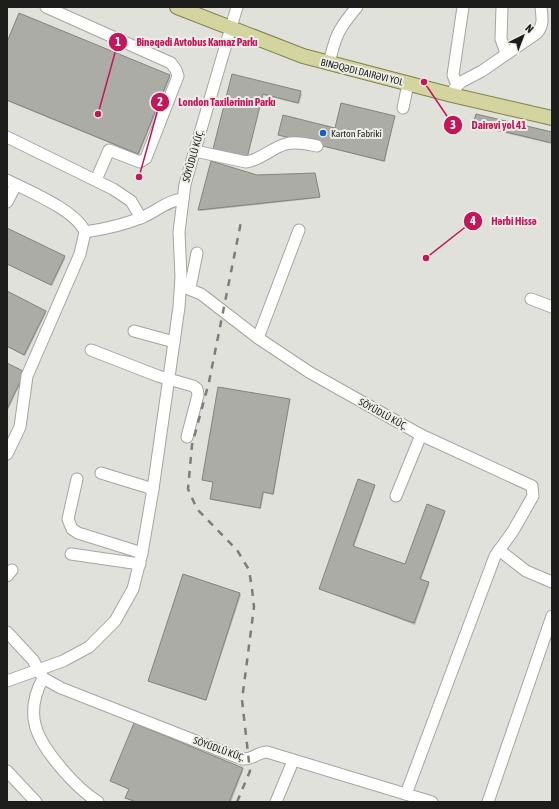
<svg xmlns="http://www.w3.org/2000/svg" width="559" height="809" font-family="'Asap Condensed',sans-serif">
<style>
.shadow{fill:#0003}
.building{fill:#acaca7;stroke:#84847f}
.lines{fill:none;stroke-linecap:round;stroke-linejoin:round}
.minor-casing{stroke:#a5a5a0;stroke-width:13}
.major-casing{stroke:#808248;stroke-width:16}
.minor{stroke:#fff;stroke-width:11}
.major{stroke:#d3d4a0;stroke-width:14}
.rail{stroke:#7d7d7a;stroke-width:2.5;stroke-dasharray:7 7;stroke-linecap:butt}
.poi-dot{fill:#155dc8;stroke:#eeeee9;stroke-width:1.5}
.labels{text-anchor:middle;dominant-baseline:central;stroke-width:4;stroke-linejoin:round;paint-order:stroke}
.street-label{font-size:10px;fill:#1d1d1b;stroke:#eeeee9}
.poi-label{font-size:10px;fill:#1d1d1b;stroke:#eeeee9;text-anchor:start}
.leader{fill:none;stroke:#c2185b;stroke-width:1.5}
.callout-dot{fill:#c2185b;stroke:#eeeee9;stroke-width:1.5}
.mark-label{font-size:12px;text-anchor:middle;font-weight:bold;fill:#fff}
.callout-label{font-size:11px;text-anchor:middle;font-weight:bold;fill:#c2185b;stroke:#eeeee9;stroke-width:4;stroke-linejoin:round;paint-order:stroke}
</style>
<rect width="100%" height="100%" fill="#e1e1dc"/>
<g class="shadow">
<path d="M7,45L169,76L170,78L139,155L7,101Z"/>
<path d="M233,75L302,94L299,104L263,95L247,159L214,149Z"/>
<path d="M394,117L385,162L279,135L336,129Z"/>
<path d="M474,124L552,133V144L475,126Z"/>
<path d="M315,174L320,198L200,211L199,210L257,176Z"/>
<path d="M7,229L64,257L65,259L52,286L7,264Z"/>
<path d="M7,293L46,313L25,356L7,347Z"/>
<path d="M7,364L25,374L7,412Z"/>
<path d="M289,400L274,495L264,493L261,509L212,500L214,483L203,480Z"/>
<path d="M374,486L375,487L354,547L406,566L444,511L445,513L421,580L429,585L415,625L320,589Z"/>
<path d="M240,594L241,595L206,701L150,682L149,681Z"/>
<path d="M242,769L243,771L231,802H134L126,797L129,790L112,781Z"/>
</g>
<g class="building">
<path d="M19,13L170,75L138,154L7,100V42Z"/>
<path d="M232,74L301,91L298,103L263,94L247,158L213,149Z"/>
<path d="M341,103L395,116L384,161L278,135L283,115L335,128Z"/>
<path d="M476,114L552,132V143L473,124Z"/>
<path d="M211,161L257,175L315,173L320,197L198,210Z"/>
<path d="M7,228L65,256L51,285L7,264Z"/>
<path d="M7,291L46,311L24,355L7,346Z"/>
<path d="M7,363L25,372L7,409Z"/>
<path d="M218,387L290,399L273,494L263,492L260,508L210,499L213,482L202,480Z"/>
<path d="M358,479L375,485L353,546L405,564L427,504L445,511L420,579L429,582L414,623L319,589Z"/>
<path d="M183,574L240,593L206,700L148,681Z"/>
<path d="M134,723L243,768L229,802H136L125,798L129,789L110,781Z"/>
</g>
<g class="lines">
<g class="minor-casing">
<g id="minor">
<path d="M46,7L171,63L176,70L178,76L146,158L140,162L109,150L96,180"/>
<path d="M502,7L501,39L506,53"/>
<path d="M329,64C335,36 339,28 357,7"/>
<path d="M457,85L453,75L463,7"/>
<path d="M452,95L454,89L461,82L482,71L537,33C544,25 542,17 541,7"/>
<path d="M403,108L408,84"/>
<path d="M7,137L113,189L131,201L141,218"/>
<path d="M195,151L246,162C261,160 271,148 286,144C296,141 307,144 317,146"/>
<path d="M7,180C28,191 76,210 85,232L80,254L27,376L20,427L7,454"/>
<path d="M7,202L16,185"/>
<path d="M85,232C105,229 124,225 143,217C157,211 168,200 183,199"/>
<path d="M181,286L201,294L258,338L309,372L421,435L532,486L533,496L513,531L495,556L406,794"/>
<path d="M190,288L197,253"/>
<path d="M531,299L552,307"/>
<path d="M134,331L174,342"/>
<path d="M258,338L299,230"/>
<path d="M91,350L158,376L193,386L197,389L198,395L187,437"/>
<path d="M101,473L153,489"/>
<path d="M77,479L68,519L72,529L78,533L142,553"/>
<path d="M396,496L421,435"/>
<path d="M499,550L526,571L552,582"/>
<path d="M71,554L140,564"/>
<path d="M7,576L12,570"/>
<path d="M7,632L33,660L43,678L61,688L242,759C253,760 257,752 267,752L432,802"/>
<path d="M43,678C23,716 37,740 62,769C73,782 84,793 98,802"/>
<path d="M7,681L63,661L89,647L115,621L133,589L142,553L153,489L179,307L181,277L179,232L185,184L237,7"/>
<path d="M7,771L36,802"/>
<path d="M276,802L293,761"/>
<path d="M488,802L552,616"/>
</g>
</g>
<g class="major-casing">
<path id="major" d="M177,7L303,56L452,95L552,118"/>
</g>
<use href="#minor" class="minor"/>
<use href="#major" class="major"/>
<path class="rail" d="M237,802L250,771L242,700L254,607L252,589L249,570L237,550L197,509L188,489L192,445L209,382L241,222"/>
</g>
<circle class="poi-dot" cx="323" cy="133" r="4"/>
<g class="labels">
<g class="street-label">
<text transform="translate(362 72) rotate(14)">BINƏQƏDI DAIRƏVI YOL</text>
<text transform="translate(193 156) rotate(-74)">SÖYÜDLÜ KÜÇ.</text>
<text transform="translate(383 414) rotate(29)">SÖYÜDLÜ KÜÇ.</text>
<text transform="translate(219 749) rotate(20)">SÖYÜDLÜ KÜÇ.</text>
</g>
<g class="poi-label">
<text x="331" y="133">Karton Fabriki</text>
</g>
</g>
<path class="leader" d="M98 114L118 42M139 177L160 102M424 82L453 125M426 258L473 221"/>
<g class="callout-dot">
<circle cx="98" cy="114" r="4"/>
<circle cx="139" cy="177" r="4"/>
<circle cx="424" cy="82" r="4"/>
<circle cx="426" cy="258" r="4"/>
<circle cx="118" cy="42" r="10"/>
<circle cx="160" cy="102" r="10"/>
<circle cx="453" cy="125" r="10"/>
<circle cx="473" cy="221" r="10"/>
</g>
<g class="mark-label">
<text x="118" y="46">1</text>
<text x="160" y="106">2</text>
<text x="453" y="129">3</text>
<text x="473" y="225">4</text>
</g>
<g class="callout-label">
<text x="197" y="46">Binəqədi Avtobus Kamaz Parkı</text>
<text x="227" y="106">London Taxilərinin Parkı</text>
<text x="499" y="129">Dairəvi yol 41</text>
<text x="514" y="225">Hərbi Hissə</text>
</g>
<rect width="559" height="809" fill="none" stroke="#1d1d1b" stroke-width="16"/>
<g transform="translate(523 36) rotate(42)" stroke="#eeeee9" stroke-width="3" paint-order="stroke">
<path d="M0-3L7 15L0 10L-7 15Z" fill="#1d1d1b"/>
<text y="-6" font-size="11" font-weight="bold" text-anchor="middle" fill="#1d1d1b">N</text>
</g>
</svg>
